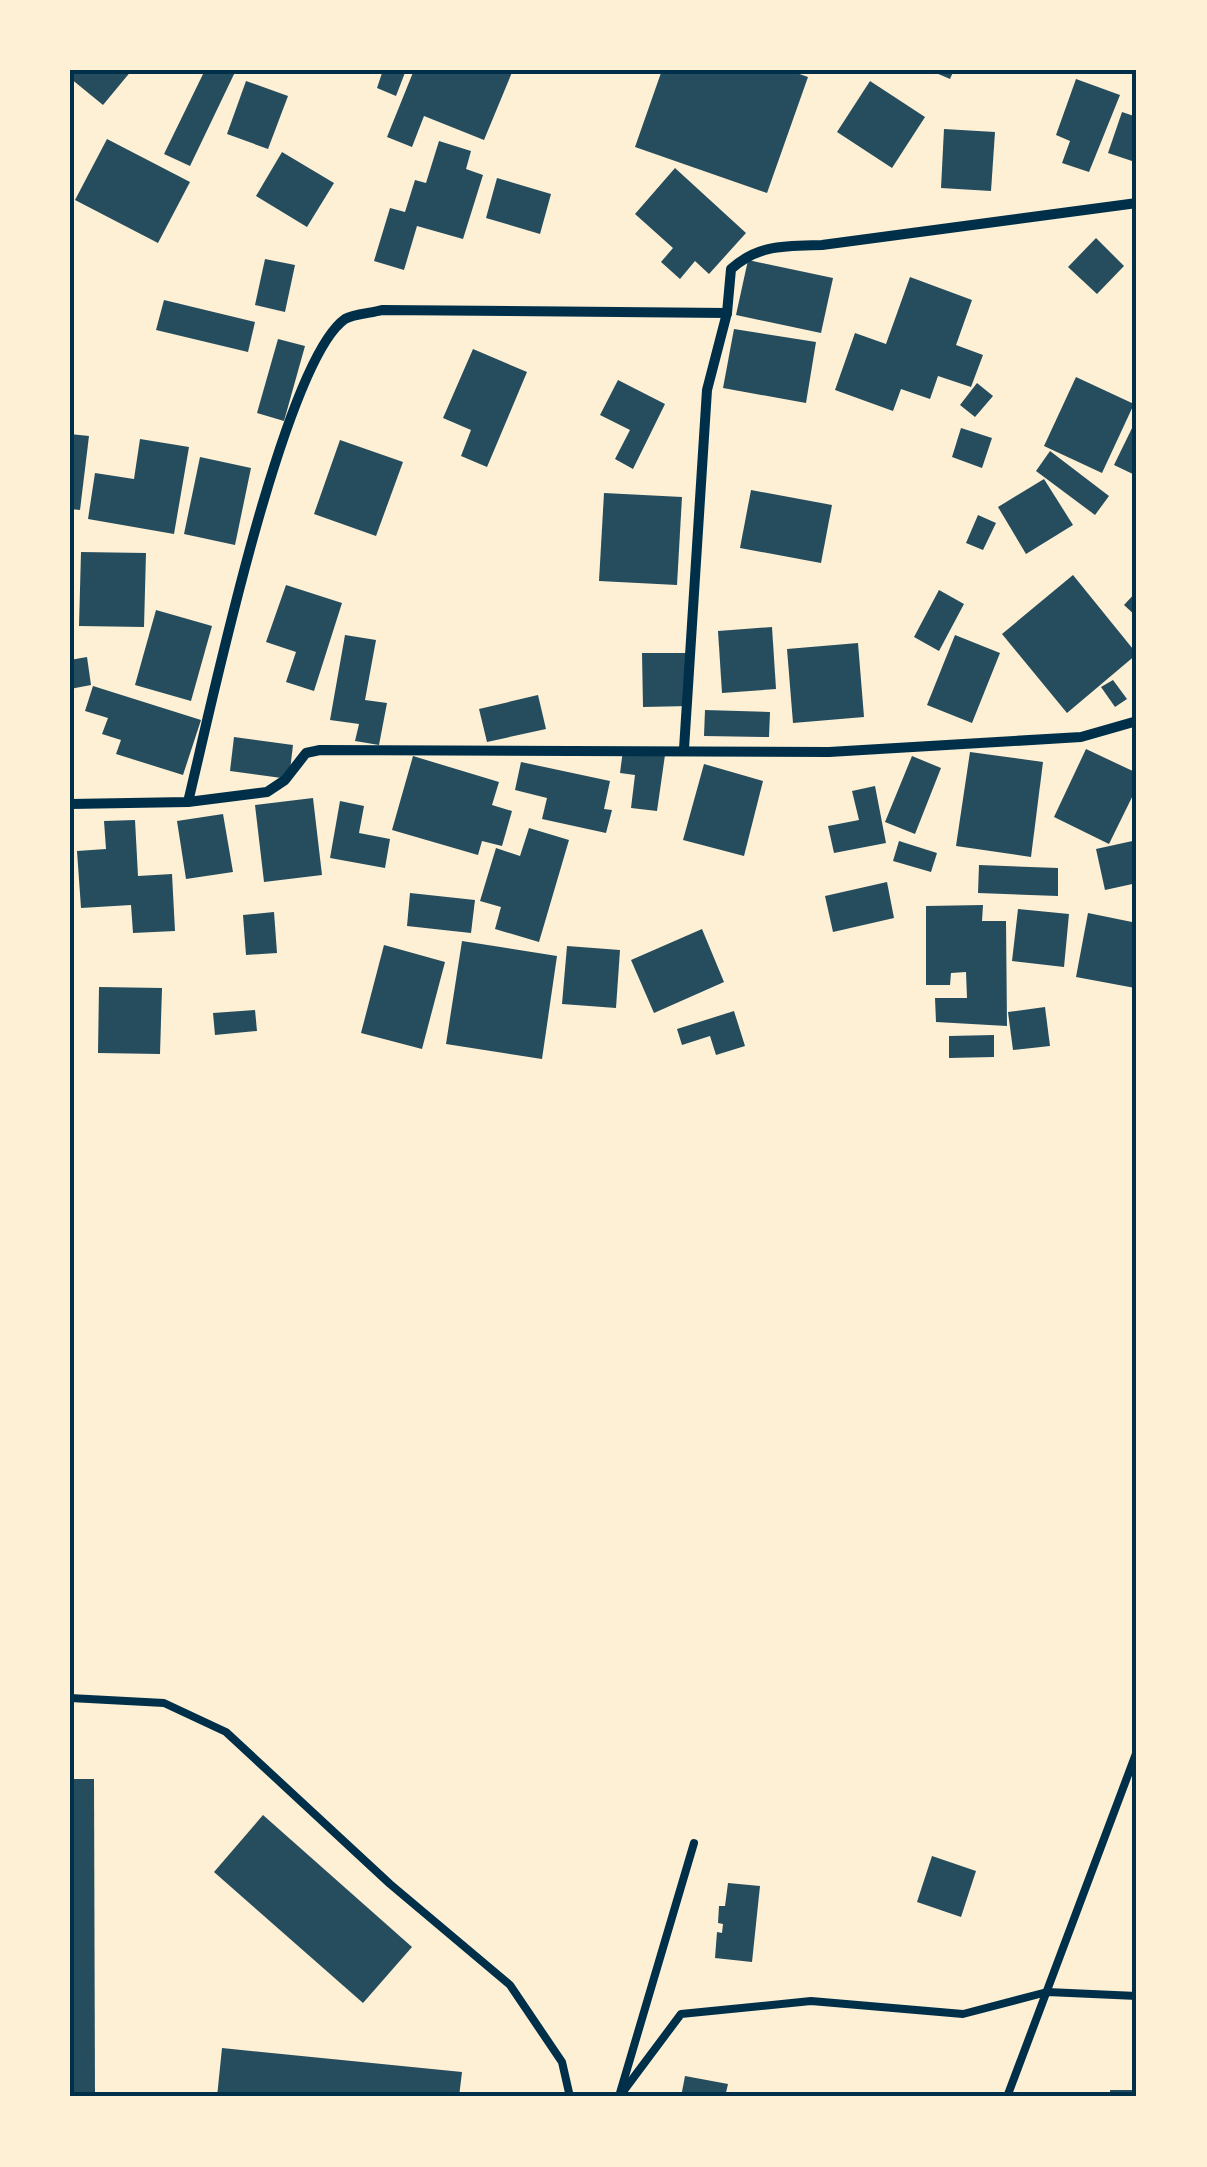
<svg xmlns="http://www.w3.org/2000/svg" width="1207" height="2167" font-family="Montserrat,sans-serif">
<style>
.building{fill:#264d5e}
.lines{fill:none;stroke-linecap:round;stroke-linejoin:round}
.service{stroke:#003049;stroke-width:8}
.minor{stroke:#003049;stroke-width:10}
.neatline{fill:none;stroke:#003049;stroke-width:4}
</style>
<rect width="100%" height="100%" fill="#fdf0d5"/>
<g class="building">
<path d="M70,70H132L103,105L70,78Z"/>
<path d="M205,70H236L190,166L164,154Z"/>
<path d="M383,70H406L396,96L377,88Z"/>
<path d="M414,70H513L484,140L424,116L412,147L387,137Z"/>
<path d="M662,70H788L808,77L767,193L635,147Z"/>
<path d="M929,70H954L950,79Z"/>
<path d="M1076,79L1120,95L1089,172L1062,163L1070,141L1056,135Z"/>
<path d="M246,81L288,96L268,149L227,134Z"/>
<path d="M870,81L925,117L892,168L837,132Z"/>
<path d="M1122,112L1137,117L1135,162L1108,153Z"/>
<path d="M944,129L995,132L991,191L941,188Z"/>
<path d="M107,139L190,182L158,243L75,200Z"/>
<path d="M439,141L471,151L466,169L483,175L463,239L417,226L404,270L374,261L390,208L405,212L415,180L426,183Z"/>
<path d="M282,152L334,183L307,227L256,196Z"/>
<path d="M675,168L746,233L709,274L695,261L680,279L661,262L673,248L635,214Z"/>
<path d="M497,178L551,194L540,234L486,218Z"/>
<path d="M1096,238L1124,266L1097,294L1068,267Z"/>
<path d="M265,259L295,265L285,312L255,305Z"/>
<path d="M748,260L833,278L821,333L736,315Z"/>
<path d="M910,277L972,300L956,345L983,355L971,387L938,376L930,399L901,389L893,411L835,390L855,333L886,344Z"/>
<path d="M164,300L255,322L248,352L156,330Z"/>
<path d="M734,329L816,342L806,403L723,388Z"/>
<path d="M278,339L305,346L284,421L257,413Z"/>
<path d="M473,349L527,372L487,467L461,456L471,430L443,418Z"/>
<path d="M1076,377L1134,404L1102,473L1044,446Z"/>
<path d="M618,380L665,404L633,469L615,459L630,430L600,415Z"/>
<path d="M977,383L993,396L975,417L960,405Z"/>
<path d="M1134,424L1137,426V476L1114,465Z"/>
<path d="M961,428L992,438L982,468L952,457Z"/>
<path d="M70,434L89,436L80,510L70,509Z"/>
<path d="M140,439L189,447L174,534L88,519L95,473L134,479Z"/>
<path d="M340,440L403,462L376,536L314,514Z"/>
<path d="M1050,451L1109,496L1095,515L1036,471Z"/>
<path d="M200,457L251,468L235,545L184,534Z"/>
<path d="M1044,479L1073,525L1026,554L998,507Z"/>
<path d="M751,490L832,505L821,563L740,548Z"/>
<path d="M604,493L682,497L677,585L599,581Z"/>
<path d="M978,515L996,523L983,550L966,543Z"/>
<path d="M81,552L146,553L144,627L79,626Z"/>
<path d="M1073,575L1137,654L1067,713L1002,634Z"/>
<path d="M286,585L342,603L314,691L286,682L296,652L266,642Z"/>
<path d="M939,590L964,604L939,651L914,637Z"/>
<path d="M1137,591V617L1124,605Z"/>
<path d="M156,610L212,626L191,701L135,685Z"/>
<path d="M772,627L776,689L722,693L718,631Z"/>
<path d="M345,635L376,640L365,700L387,703L379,745L355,741L359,724L330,720Z"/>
<path d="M955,635L1000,653L972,723L927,705Z"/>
<path d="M858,643L864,717L793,723L787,649Z"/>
<path d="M642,653H689L690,706L643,707Z"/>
<path d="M87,657L91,685L70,689V660Z"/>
<path d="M1113,680L1127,699L1115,707L1101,687Z"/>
<path d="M93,686L201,720L183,775L116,754L121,740L102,734L108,718L85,711Z"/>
<path d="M538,695L546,729L487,742L479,709Z"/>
<path d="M705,710L770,712L769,737L704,736Z"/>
<path d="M234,737L293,745L289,779L230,771Z"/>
<path d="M1086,749L1137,773V787L1109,844L1054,817Z"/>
<path d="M623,750L665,755L657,811L631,808L635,775L620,773Z"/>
<path d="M970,752L1043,762L1031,857L956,846Z"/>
<path d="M413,756L499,782L492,805L512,811L502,846L482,841L478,855L392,830Z"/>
<path d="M912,756L941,768L915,834L885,822Z"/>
<path d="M521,762L610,781L604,809L612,810L606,833L542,819L547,798L515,790Z"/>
<path d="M704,764L763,781L744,856L683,840Z"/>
<path d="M875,786L886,843L834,853L828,826L859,820L852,791Z"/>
<path d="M313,798L322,875L264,882L255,805Z"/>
<path d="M340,801L364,806L359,833L390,839L385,868L330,858Z"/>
<path d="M223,814L233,872L186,879L177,821Z"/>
<path d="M135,820L138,876L172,874L175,931L133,933L131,905L81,908L77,851L106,849L104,821Z"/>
<path d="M529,828L569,840L539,942L495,929L501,907L480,901L496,848L520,856Z"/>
<path d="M1137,840V883L1105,890L1096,849Z"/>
<path d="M899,841L937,853L931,872L893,861Z"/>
<path d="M979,865L1058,868V896L978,893Z"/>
<path d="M887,882L894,918L833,932L825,896Z"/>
<path d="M410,893L475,900L471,933L407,926Z"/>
<path d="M983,905L982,921H1006L1007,1026L936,1022L935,998H967L966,972L951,973L950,985H926V906Z"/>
<path d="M1018,909L1069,914L1064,967L1012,961Z"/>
<path d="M274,912L277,953L246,955L243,915Z"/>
<path d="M1088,913L1137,923L1135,988L1076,977Z"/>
<path d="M702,929L724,982L654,1013L631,960Z"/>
<path d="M462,941L557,956L542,1059L446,1044Z"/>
<path d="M384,945L445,962L422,1049L361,1033Z"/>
<path d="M567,946L620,950L616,1008L562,1004Z"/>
<path d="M99,987L162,988L160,1054L98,1053Z"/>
<path d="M1045,1007L1050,1046L1013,1050L1008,1012Z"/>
<path d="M255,1010L257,1031L215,1035L213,1013Z"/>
<path d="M734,1011L745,1046L716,1055L710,1036L682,1045L677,1029Z"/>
<path d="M994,1035V1057L949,1058V1036Z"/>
<path d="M70,1779H94L95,2097H70Z"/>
<path d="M263,1815L412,1947L363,2003L214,1872Z"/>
<path d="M932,1856L976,1871L961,1917L917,1902Z"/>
<path d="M728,1883L760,1886L752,1962L715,1958L717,1932L722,1933L723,1924L718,1923L719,1906H725Z"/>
<path d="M222,2048L462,2072L459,2097H217Z"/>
<path d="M685,2076L728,2084L725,2097H681Z"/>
<rect x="1110" y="2090" width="27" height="7"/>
</g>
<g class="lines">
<g class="service">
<path d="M70,1698L164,1703L226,1732L390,1884L510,1985L562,2062L570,2097"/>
<path d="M620,2093L694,1843"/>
<path d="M619,2097L681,2014L811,2001L963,2014L1047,1992L1137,1996"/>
<path d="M1007,2097L1137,1751"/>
</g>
<g class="minor">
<path d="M684,749L707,390L727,313"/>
<path d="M188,802C209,716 283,362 345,319C353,314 372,313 382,310L727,313L731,269C759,244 786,246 822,245L1137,203"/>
<path d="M70,804L188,802L267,792L285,780L306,753L320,750L829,752L1081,737L1137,721"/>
</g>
</g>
<rect width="1207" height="2167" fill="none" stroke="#fdf0d5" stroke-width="145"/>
<rect x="72" y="72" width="1062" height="2022" class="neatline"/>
</svg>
